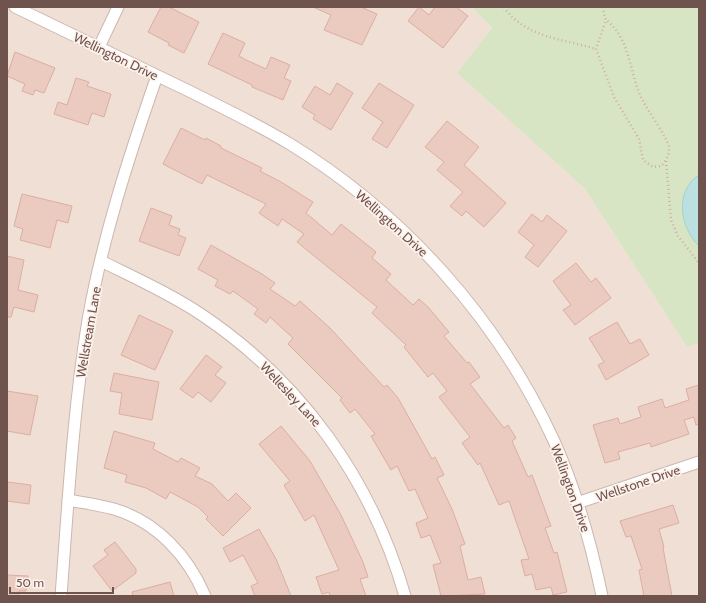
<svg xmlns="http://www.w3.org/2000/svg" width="706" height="603" font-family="Cabin,sans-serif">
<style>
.residential{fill:#f0dfd4}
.green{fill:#d8e5c5}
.water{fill:#bce0df;stroke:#a3d1d0}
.building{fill:#ebcac0;stroke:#dcaea2}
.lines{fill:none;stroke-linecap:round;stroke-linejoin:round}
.street-casing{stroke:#ccb7b0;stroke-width:13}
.path{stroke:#d0ada3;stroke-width:2.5;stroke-dasharray:1 3;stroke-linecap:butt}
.street{stroke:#fff;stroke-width:11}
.labels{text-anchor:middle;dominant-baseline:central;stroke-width:3.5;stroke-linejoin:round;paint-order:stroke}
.street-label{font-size:13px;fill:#6f534d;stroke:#fdf2eb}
</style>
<rect width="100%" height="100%" fill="#f9eee5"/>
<path class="residential" d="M7,7H472L492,28L457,73L585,189L687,347L699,343V596H7Z"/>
<path class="green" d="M472,7H699V343L687,347L585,189L457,73L492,28Z"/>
<path class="water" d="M699,175V246C680,228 674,191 699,175Z"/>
<g class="building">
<path d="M161,7H169L199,22L184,53L168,45L169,43L148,32Z"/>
<path d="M313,7H361L377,14L362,45L324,30L331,15Z"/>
<path d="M419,7L429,15L435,7H456L468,16L443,48L408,21Z"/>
<path d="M223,33L245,43L239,56L246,60L266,69L271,57L290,65L284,78L291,81L283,100L252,87V85L208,64Z"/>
<path d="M15,52L55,68L44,93L35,90L33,95L22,91L25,84L7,76Z"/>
<path d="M76,78L89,82L87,86L111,94L104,117L92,113L88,125L54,114L58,102L67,105Z"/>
<path d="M337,83L353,93L331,130L313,119L315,115L302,107L315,86L330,95Z"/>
<path d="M379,83L414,105L387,148L372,139L383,122L362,108Z"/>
<path d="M447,121L479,147L464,165L506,203L484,227L466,211L462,216L450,206L463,192L437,170L444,162L425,147Z"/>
<path d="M181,128L205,140L206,138L221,146V148L262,168L260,171L281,182L313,202L306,213L332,235L341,224L376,252L372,258L391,274L386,280L413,305L419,299L428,307L449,332L444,336L467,363L469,362L480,377L470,384L504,428L508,425L516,438L512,441L528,477L532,475L551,526L545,528L554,553L557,552L567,592L553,595L551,587L536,590L532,574L525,576L521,560L529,559L509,501L499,505L480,463L478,465L462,443L470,437L439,397L447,391L433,373L428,377L404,347L406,345L372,313L377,307L297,242L304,234L282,219L278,226L259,213L266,204L207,175L202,184L163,164Z"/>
<path d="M22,194L72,206L68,223L57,220L50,248L20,240L23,229L14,226Z"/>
<path d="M151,208L172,216L169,225L180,229L178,235L186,238L179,256L139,241Z"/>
<path d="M532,214L542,222L547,215L567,231L538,267L525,257L534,245L518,232Z"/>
<path d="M211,245L262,274L275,283L270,289L295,306L300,301L330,328L384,387L387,385L398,398L432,459L435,457L444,475L437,478L452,509L465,544L460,546L468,580L481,577L485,594L441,596L433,565L441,563L430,535L421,538L416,523L428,518L415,489L409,491L397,466L391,470L371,436L375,434L355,409L350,413L340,400L342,398L288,344L293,338L270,317L266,323L254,314L258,309L233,291L230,294L215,286L218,280L198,269Z"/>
<path d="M7,256L24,260L18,290L38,295L34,312L14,307L11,317H7Z"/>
<path d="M576,263L591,282L596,278L611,298L575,325L563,310L571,305L553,281Z"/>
<path d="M139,315L173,331L155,370L121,355Z"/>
<path d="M617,322L630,344L640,339L649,355L606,380L598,365L604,362L589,338Z"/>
<path d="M206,355L222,367L215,375L226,383L211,402L198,392L193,398L180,389Z"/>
<path d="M114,373L159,382L152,420L119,414L122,393L110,391Z"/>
<path d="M699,385V424L696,425L694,417L684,420L689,434L651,447L650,443L618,452L620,459L605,463L593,425L618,418L620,424L641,417L638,407L662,399L665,408L689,400L686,389Z"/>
<path d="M7,391L38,396L30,435L7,431Z"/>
<path d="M281,426L310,461L341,515L363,562L368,577L360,579L366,596H330L329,592L322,594L316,577L339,570L314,515L305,521L284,485L290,481L259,444Z"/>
<path d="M114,431L155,443L153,449L178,462L181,458L200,468L195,476L212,484L228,501L236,493L251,508L223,536L206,519L208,517L198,507L170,492L166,499L146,488L125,482L127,475L104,468Z"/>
<path d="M7,482L31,485L29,504L7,501Z"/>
<path d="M673,505L679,523L659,529L664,547L663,548L672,596H644L639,570L642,569L631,536L626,537L620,521Z"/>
<path d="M259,529L276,559L291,596H255L251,586L258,583L243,555L230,562L223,548Z"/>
<path d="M115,542L136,569V573L112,591L93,566L108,555L104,550Z"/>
<path d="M7,575L28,576L26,591H19L18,596H7Z"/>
<path d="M170,582L174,596H133L132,592Z"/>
</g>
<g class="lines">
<g class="street-casing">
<g id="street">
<path d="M15,7C73,35 131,63 189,91C223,108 257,124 290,144C404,214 498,319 554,441C576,490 591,543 602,596"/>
<path d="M99,47L118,7"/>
<path d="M101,261C135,278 171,294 202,315C302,382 372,481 405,596"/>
<path d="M68,500C84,503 99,505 114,509C157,522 188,556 205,596"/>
<path d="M577,503L699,462"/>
<path d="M61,596C68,504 73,411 88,320C103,236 129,156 157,76"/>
</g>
</g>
<g class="path">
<path d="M504,7C525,38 564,39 596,49"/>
<path d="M602,7L606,20L596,49L614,97L639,139L643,160L653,167L661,166C666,161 670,154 669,147C668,139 648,111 643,101C629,76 632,40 606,20"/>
<path d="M666,161L671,220L678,236L699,263"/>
</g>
<use href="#street" class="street"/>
</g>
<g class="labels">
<g class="street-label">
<text transform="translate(116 56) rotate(26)">Wellington Drive</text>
<text transform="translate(392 223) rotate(42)">Wellington Drive</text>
<text transform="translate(88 332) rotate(-80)">Wellstream Lane</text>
<text transform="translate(291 394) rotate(47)">Wellesley Lane</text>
<text transform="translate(638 483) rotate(-19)">Wellstone Drive</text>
<text transform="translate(571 488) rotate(70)">Wellington Drive</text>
</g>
</g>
<rect width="706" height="603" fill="none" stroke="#6f534d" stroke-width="16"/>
<path d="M10 587v6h103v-6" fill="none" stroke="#6f534d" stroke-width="2"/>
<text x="16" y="587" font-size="12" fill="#6f534d" stroke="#fdf2eb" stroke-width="3" paint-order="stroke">50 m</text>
</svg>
